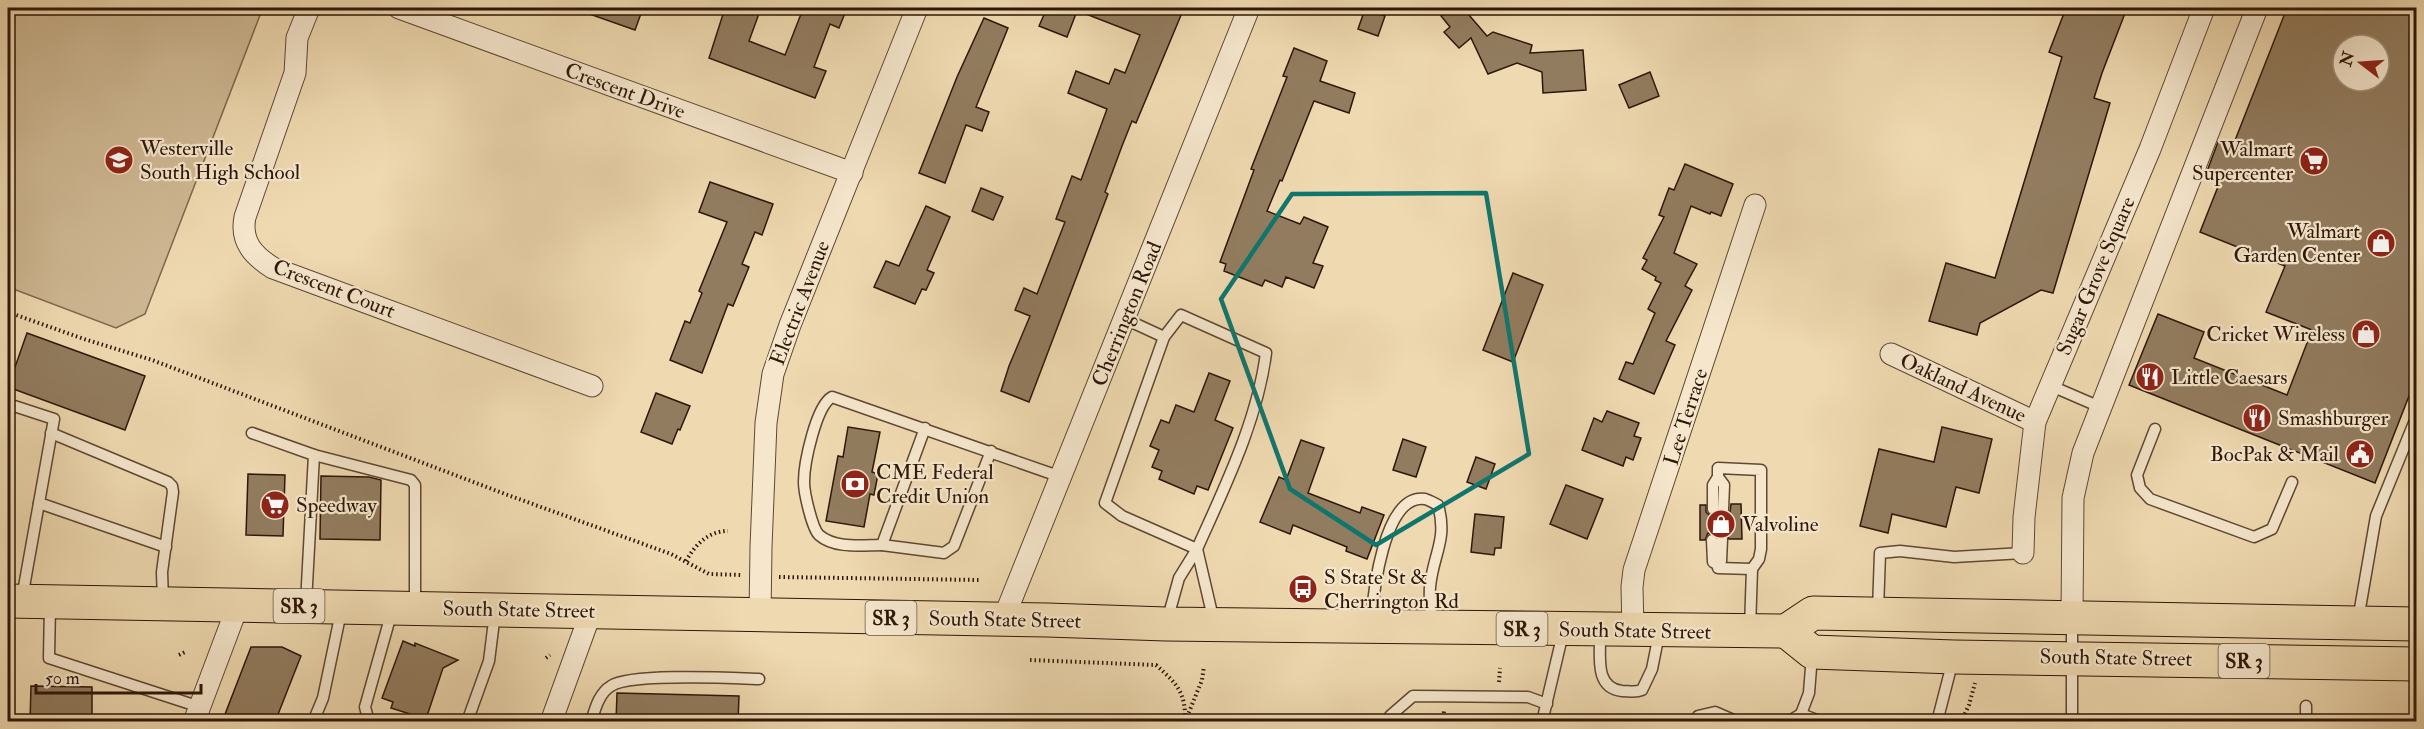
<svg xmlns="http://www.w3.org/2000/svg" width="2424" height="729" font-family="'IM FELL Double Pica',serif">
<style>
.green{fill:#ceb893;stroke:#7e684e;stroke-width:1.5}
.building{fill:#927c5f;stroke:#2d1708;stroke-width:1.5;fill-rule:evenodd}
.lines{fill:none;stroke-linecap:round;stroke-linejoin:round}
.service-casing{stroke:#5e4832;stroke-width:13}
.minor-casing{stroke:#5e4832;stroke-width:23}
.primary-casing{stroke:#2d1708;stroke-width:35}
.path{stroke:#2d1708;stroke-width:4;stroke-dasharray:1.5 3;stroke-linecap:butt}
.service{stroke:#f5e6cc;stroke-width:10}
.minor{stroke:#f5e6cc;stroke-width:21}
.primary{stroke:#efd9b0;stroke-width:33}
.marked{fill:none;stroke:#0f766e;stroke-width:4.5;stroke-linejoin:round}
.labels{text-anchor:middle;dominant-baseline:central;stroke-width:4.5;stroke-linejoin:round;paint-order:stroke}
.shield{fill:#f5e6cc;stroke:#695543;stroke-width:1.5}
.shield-label{font-size:20px;font-weight:bold;fill:#2d1708}
.street-label{font-size:21px;fill:#2d1708;stroke:#f5e6cc}
.poi-label{font-size:21px;fill:#2d1708;stroke:#f5e6cc;text-anchor:start}
</style>
<rect width="100%" height="100%" fill="#efd9b0"/>
<filter id="stains"><feTurbulence type="fractalNoise" baseFrequency=".00333" numOctaves="4"/><feColorMatrix values="0 0 0 0 .2 0 0 0 0 .09 0 0 0 0 .02 0 0 0 .5 -.17"/></filter>
<radialGradient id="worn" r=".72"><stop offset=".6" stop-color="#630" stop-opacity="0"/><stop offset="1" stop-color="#630" stop-opacity=".3"/></radialGradient>
<path class="green" d="M8,8H256L262,10L145,314L116,328L8,287Z"/>
<g class="building">
<path d="M578,8H643L635,30L578,10Z"/>
<path d="M725,8H761L749,41L785,55L801,14L789,9L790,8H847L839,28L830,24L814,67L826,71L815,98L709,58Z"/>
<path d="M1047,8H1067L1077,11L1067,37L1039,26Z"/>
<path d="M1073,8H1184L1136,123L1132,121L1122,146L1105,192L1108,194L1029,402L1001,391L1009,366L1030,316L1015,310L1024,288L1037,294L1065,222L1056,219L1072,176L1081,180L1107,109L1068,93L1076,71L1109,84L1115,69L1125,73L1140,35L1073,9Z"/>
<path d="M1452,8H1463L1487,36L1493,32L1532,45L1530,53L1583,50L1586,90L1543,93L1542,72L1517,63L1488,74L1471,38L1459,48L1444,32L1450,27L1441,16Z"/>
<path d="M2066,8H2127L2102,73L2094,98L2110,103L2053,293L2041,290L1980,323L1977,335L1929,321L1946,263L1995,278L2062,57L2049,52Z"/>
<path d="M2287,8H2309L2328,15L2331,8H2416V378L2375,483L2129,385L2158,314L2204,332L2194,358L2287,395L2312,330L2266,312L2285,266L2200,232L2221,179L2206,174L2218,142L2232,148ZM2343,45H2379V81H2343Z"/>
<path d="M1365,9L1385,16L1378,36L1358,29Z"/>
<path d="M984,18L1008,28L976,107L989,112L982,131L966,125L945,183L919,173L957,77Z"/>
<path d="M1294,48L1327,61L1320,81L1355,93L1349,113L1314,101L1282,181L1280,180L1267,211L1300,224L1304,217L1328,227L1313,263L1323,266L1314,288L1286,277L1282,287L1265,280L1262,286L1224,271L1226,264L1220,262L1254,170L1251,169L1287,77L1283,76Z"/>
<path d="M1650,72L1659,96L1629,108L1619,85Z"/>
<path d="M1685,164L1733,184L1721,216L1711,212L1710,214L1691,206L1674,253L1697,264L1685,286L1692,290L1666,341L1675,345L1654,394L1619,379L1626,362L1633,364L1655,313L1648,309L1661,283L1655,280L1656,277L1642,269L1647,260L1643,258L1664,217L1659,215L1669,188L1674,190Z"/>
<path d="M710,182L773,204L762,235L755,232L742,264L749,267L733,306L728,304L702,373L670,360L685,321L690,323L702,293L699,291L727,222L699,212Z"/>
<path d="M981,188L1003,197L993,220L972,211Z"/>
<path d="M926,206L950,217L927,270L934,273L926,290L922,289L915,304L874,287L886,261L899,266Z"/>
<path d="M1513,273L1543,285L1513,362L1483,350Z"/>
<path d="M27,333L145,376L125,430L8,387Z"/>
<path d="M1209,373L1230,381L1215,420L1233,428L1208,490L1197,486L1194,494L1159,479L1162,471L1152,467L1159,450L1150,446L1161,420L1169,423L1176,405L1194,412Z"/>
<path d="M656,393L690,406L680,430L678,429L672,444L641,432Z"/>
<path d="M1607,411L1639,423L1634,436L1641,438L1633,460L1626,457L1623,466L1582,450L1594,418L1602,422Z"/>
<path d="M848,427L880,432L872,472L878,474L874,495L870,494L864,527L826,521L838,456L843,457Z"/>
<path d="M1942,427L1992,439L1979,493L1956,487L1946,527L1892,514L1888,533L1860,526L1879,449L1934,462Z"/>
<path d="M1403,439L1426,447L1416,477L1393,470Z"/>
<path d="M1301,440L1324,448L1308,493L1360,513L1362,507L1384,515L1367,559L1346,551L1347,547L1293,525L1290,534L1260,522L1279,477L1286,480Z"/>
<path d="M1476,457L1495,464L1486,489L1467,482Z"/>
<path d="M248,474L285,475L283,536L246,535Z"/>
<path d="M321,476L369,477L381,480L380,540L320,539Z"/>
<path d="M1566,485L1603,499L1587,539L1550,524Z"/>
<path d="M1731,504H1741L1742,539H1729L1726,533L1722,532L1716,534L1708,533L1705,540H1700V505H1706V512L1710,516L1718,514L1723,516L1730,512Z"/>
<path d="M1475,514L1504,517L1501,548H1495L1494,555L1471,552Z"/>
<path d="M403,641L415,646V643L458,660L443,668L426,719L391,708L393,702L382,698Z"/>
<path d="M251,647H282L301,656L275,722H222Z"/>
<path d="M31,686L92,687V722H30Z"/>
<path d="M617,693L739,696L738,722H616Z"/>
</g>
<g class="lines">
<g class="service-casing">
<g id="service">
<path d="M1181,315L1266,353C1257,422 1225,486 1197,549L1122,516L1105,503L1164,337Z"/>
<path d="M1125,319L1164,337"/>
<path d="M2049,385L2100,407"/>
<path d="M8,404L54,419L22,598"/>
<path d="M925,428L882,545L944,553L954,546L991,451"/>
<path d="M2155,429L2137,475L2140,488L2150,499L2254,537L2272,529L2292,482"/>
<path d="M51,433L168,482L172,486L173,492L162,572L163,601"/>
<path d="M252,433L314,455L306,603"/>
<path d="M314,455L411,480L415,485V606"/>
<path d="M1718,477L1724,485L1723,509"/>
<path d="M39,503L166,547"/>
<path d="M1713,509V485L1718,477V468L1761,470V549L1759,559L1752,569L1750,628"/>
<path d="M1712,540L1713,562L1718,565V568L1752,569"/>
<path d="M882,545C862,545 835,549 819,535C812,528 804,493 804,482C804,463 816,406 832,397L1061,477"/>
<path d="M1718,565L1721,561L1722,539"/>
<path d="M50,605L49,658L200,707"/>
<path d="M1878,610L1880,553L1900,551L1954,557L2023,553"/>
<path d="M2358,620L2376,516L2416,418"/>
<path d="M1167,621L1179,578L1197,549L1214,622"/>
<path d="M1371,623C1373,597 1383,493 1425,499C1429,500 1434,503 1438,505C1448,540 1433,554 1430,587C1429,599 1431,612 1432,624"/>
<path d="M1600,631C1601,653 1593,688 1622,691C1629,691 1635,693 1642,690L1652,669L1659,634"/>
<path d="M313,722L323,698L341,612"/>
<path d="M369,722L365,707L392,611"/>
<path d="M467,722L489,661L495,613"/>
<path d="M591,722C595,709 599,693 611,686C630,673 730,678 759,679"/>
<path d="M1389,722L1390,716L1413,696L1528,697L1547,704"/>
<path d="M1542,722L1563,633"/>
<path d="M1696,722L1698,716L1715,712L1738,722"/>
<path d="M1788,722L1801,714L1822,722"/>
<path d="M1798,722L1809,693L1812,655"/>
<path d="M1937,722L1953,660"/>
<path d="M2072,722V620"/>
<path d="M2306,722V706"/>
</g>
</g>
<g class="minor-casing">
<g id="minor">
<path d="M309,8L297,38L295,73L245,217C240,242 254,256 273,268L592,386"/>
<path d="M399,8L852,173"/>
<path d="M1891,354L2035,422"/>
<path d="M2023,553L2024,517L2035,422L2150,149L2204,8"/>
<path d="M760,616L761,547L766,423L773,374L790,325L917,8"/>
<path d="M2072,618L2073,498L2083,453L2257,8"/>
<path d="M1003,620L1249,8"/>
<path d="M1633,631L1632,587L1634,570L1755,205"/>
<path d="M194,722L238,605"/>
<path d="M551,722L591,612"/>
</g>
</g>
<g class="primary-casing">
<g id="primary">
<path d="M8,601L1047,620L1166,624L1786,631L1813,613L2416,624"/>
<path d="M1786,631L1812,652L1954,657L2416,664"/>
</g>
</g>
<g class="path">
<path d="M8,312L84,339L152,360L505,494L671,554L709,574L742,575"/>
<path d="M686,561C695,545 708,531 728,531"/>
<path d="M779,577L979,580"/>
<path d="M179,655L185,652"/>
<path d="M546,658L550,655"/>
<path d="M1030,660L1156,665C1177,684 1186,692 1185,722"/>
<path d="M1499,682L1500,668"/>
<path d="M1187,717L1202,680L1204,666"/>
<path d="M1443,722L1444,710"/>
<path d="M1961,722L1969,705L1975,683"/>
</g>
<use href="#service" class="service"/>
<use href="#minor" class="minor"/>
<use href="#primary" class="primary"/>
</g>
<path class="marked" d="M1486,193L1529,454L1376,545L1290,489L1221,299L1292,194Z"/>
<defs>
<g id="school-disc" transform="scale(1.5)"><circle r="9.5" fill="#8f2418" stroke="#f5e6cc"/><path d="M0-5L7-2L0 1L-7-2ZM-4 1L0 2.5L4 1V4Q0 6-4 4Z" fill="#fff"/></g>
<g id="supermarket-disc" transform="scale(1.5)"><circle r="9.5" fill="#8f2418" stroke="#f5e6cc"/><path d="M-6-5.5h2.5l.6 2H6L4.5 2H-2.5L-4.4-4H-6ZM-1.5 3.2a1.3 1.3 0 1 0 .1 0ZM3 3.2a1.3 1.3 0 1 0 .1 0Z" fill="#fff"/></g>
<g id="shop-disc" transform="scale(1.5)"><circle r="9.5" fill="#8f2418" stroke="#f5e6cc"/><path d="M-5-2.5h2.3a2.7 3.5 0 0 1 5.4 0H5L5.5 6h-11ZM-1.5-2.5h3a1.5 2.3 0 0 0-3 0Z" fill="#fff"/></g>
<g id="restaurant-disc" transform="scale(1.5)"><circle r="9.5" fill="#8f2418" stroke="#f5e6cc"/><path d="M-5-6h1v4h1v-4h1v4h1v-4h1v5L-1.5 .5V6h-2V.5L-5-1ZM5-6V6H3V1.5H1.5Q1.5-4 5-6Z" fill="#fff"/></g>
<g id="civic-disc" transform="scale(1.5)"><circle r="9.5" fill="#8f2418" stroke="#f5e6cc"/><path d="M-.6-6.5H3V-4.5H.6V-3L4-1V1h2V6H-6V1h2V-1L-.6-3ZM-1.2 2.5V6h2.4V2.5Z" fill="#fff"/></g>
<g id="bank-disc" transform="scale(1.5)"><circle r="9.5" fill="#8f2418" stroke="#f5e6cc"/><path d="M-6-4H6V4H-6ZM0-2.3a2.3 2.3 0 1 0 0 4.6a2.3 2.3 0 1 0 0-4.6Z" fill="#fff"/></g>
<g id="bus-disc" transform="scale(1.5)"><circle r="9.5" fill="#8f2418" stroke="#f5e6cc"/><path d="M-5-6H5V4H4V6H2V4H-2V6H-4V4H-5ZM-3.5-4V0h7V-4ZM-3.5 1.2v1.5H-2V1.2ZM2 1.2v1.5H3.5V1.2Z" fill="#fff"/></g>
</defs>
<g fill-rule="evenodd">
<use href="#school-disc" x="119" y="160"/>
<use href="#supermarket-disc" x="2314" y="161"/>
<use href="#shop-disc" x="2381" y="243"/>
<use href="#shop-disc" x="2366" y="334"/>
<use href="#restaurant-disc" x="2150" y="377"/>
<use href="#restaurant-disc" x="2257" y="418"/>
<use href="#civic-disc" x="2360" y="454"/>
<use href="#bank-disc" x="855" y="484"/>
<use href="#supermarket-disc" x="275" y="505"/>
<use href="#shop-disc" x="1721" y="524"/>
<use href="#bus-disc" x="1303" y="589"/>
</g>
<g class="labels">
<g class="shield">
<rect x="273.5" y="589" width="51" height="34" rx="4.5"/>
<rect x="865.5" y="601" width="51" height="34" rx="4.5"/>
<rect x="1496.5" y="612" width="51" height="34" rx="4.5"/>
<rect x="2218.5" y="644" width="51" height="34" rx="4.5"/>
</g>
<g class="shield-label">
<text x="299" y="606">SR 3</text>
<text x="891" y="618">SR 3</text>
<text x="1522" y="629">SR 3</text>
<text x="2244" y="661">SR 3</text>
</g>
<g class="street-label">
<text transform="translate(625 91) rotate(20)">Crescent Drive</text>
<text transform="translate(2096 276) rotate(-67)">Sugar Grove Square</text>
<text transform="translate(334 289) rotate(21)">Crescent Court</text>
<text transform="translate(800 303) rotate(-69)">Electric Avenue</text>
<text transform="translate(1127 314) rotate(-68)">Cherrington Road</text>
<text transform="translate(1963 388) rotate(25)">Oakland Avenue</text>
<text transform="translate(1686 417) rotate(-72)">Lee Terrace</text>
<text transform="translate(519 610) rotate(1)">South State Street</text>
<text transform="translate(1005 620) rotate(1)">South State Street</text>
<text transform="translate(1635 631) rotate(1)">South State Street</text>
<text transform="translate(2116 658) rotate(1)">South State Street</text>
</g>
<g class="poi-label">
<text x="140" y="148">Westerville<tspan x="140" dy="24">South High School</tspan></text>
<text x="2293" y="149" text-anchor="end">Walmart<tspan x="2293" dy="24">Supercenter</tspan></text>
<text x="2360" y="231" text-anchor="end">Walmart<tspan x="2360" dy="24">Garden Center</tspan></text>
<text x="2345" y="334" text-anchor="end">Cricket Wireless</text>
<text x="2171" y="377">Little Caesars</text>
<text x="2278" y="418">Smashburger</text>
<text x="2339" y="454" text-anchor="end">BocPak &amp; Mail</text>
<text x="876" y="472">CME Federal<tspan x="876" dy="24">Credit Union</tspan></text>
<text x="296" y="505">Speedway</text>
<text x="1742" y="524">Valvoline</text>
<text x="1324" y="577">S State St &amp;<tspan x="1324" dy="24">Cherrington Rd</tspan></text>
</g>
</g>
<rect width="2424" height="729" fill="none" stroke="#efd9b0" stroke-width="30"/>
<rect x="9" y="9" width="2406" height="711" fill="none" stroke="#2d1708" stroke-width="3"/>
<rect x="15" y="15" width="2394" height="699" fill="none" stroke="#2d1708" stroke-width="1.5"/>
<g transform="translate(2361 63) rotate(287)"><circle r="28" fill="#f5e6cc" stroke="#a5937e" stroke-width="1.5"/>
<path d="M0-4.5L10 22L0 15L-10 22Z" fill="#8f2418"/>
<text y="-9" font-size="16" font-weight="bold" text-anchor="middle" fill="#2d1708">N</text>
</g>
<path d="M36 684v9h165v-9" fill="none" stroke="#2d1708" stroke-width="3"/>
<text x="45" y="684" font-size="18" fill="#2d1708" stroke="#f5e6cc" stroke-width="4.5" paint-order="stroke">50 m</text>
<rect width="100%" height="100%" filter="url(#stains)"/>
<rect width="100%" height="100%" fill="url(#worn)"/>
</svg>
